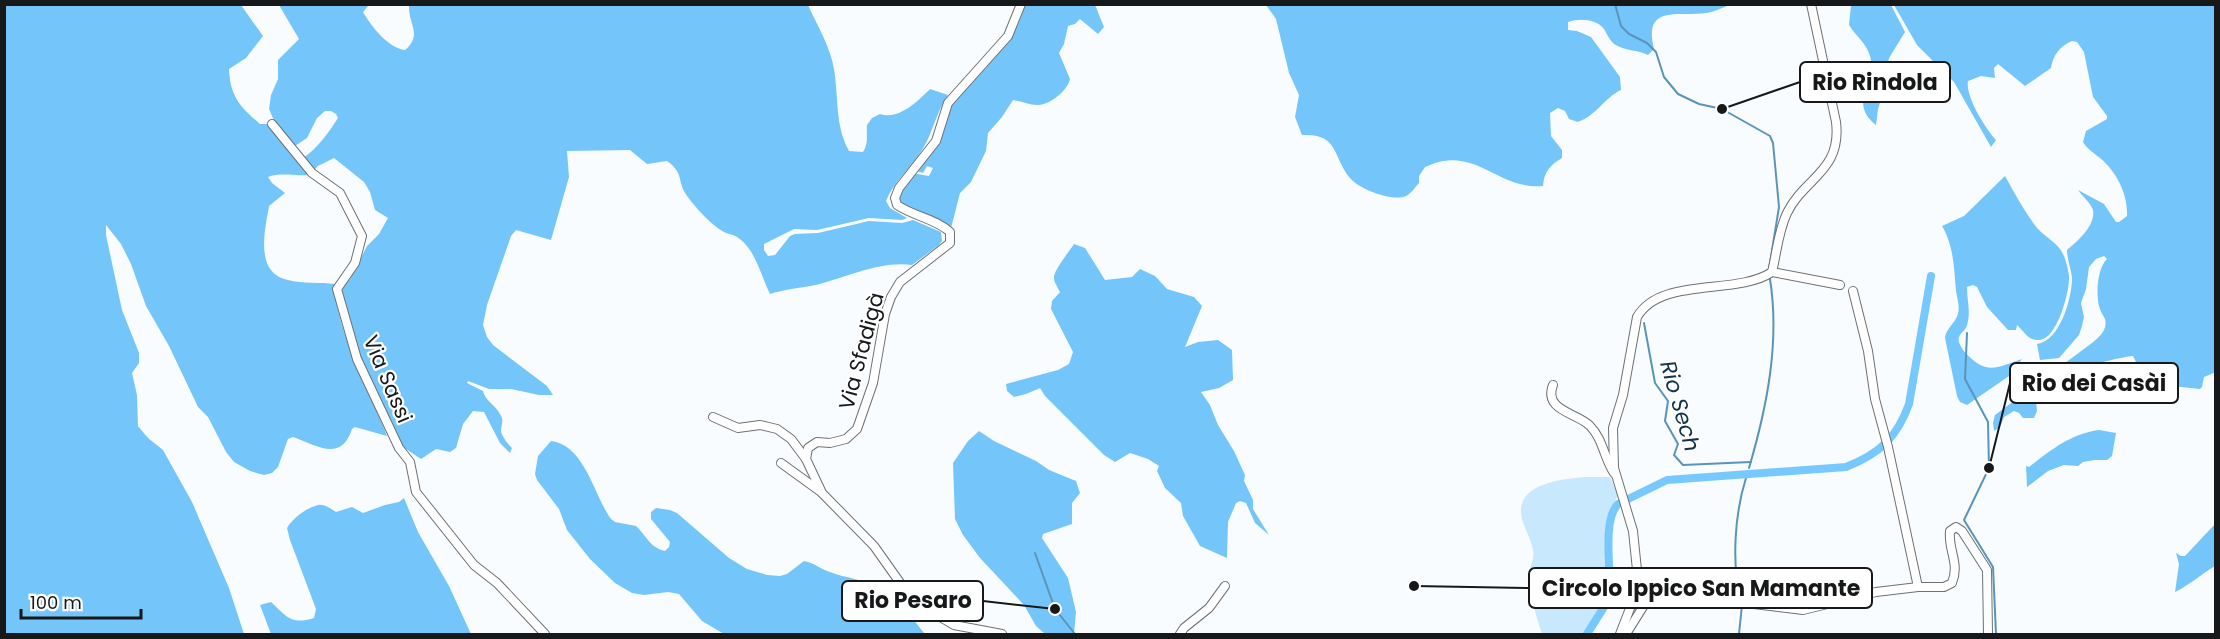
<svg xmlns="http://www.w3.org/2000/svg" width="2220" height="639" font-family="Poppins,sans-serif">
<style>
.green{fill:#c8e8fe}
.forest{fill:#74c6fa}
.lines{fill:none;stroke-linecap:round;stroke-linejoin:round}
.stream{stroke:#5a94b9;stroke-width:2}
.canal{stroke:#77c9fd;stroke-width:8}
.street-casing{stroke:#6c7175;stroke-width:10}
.street{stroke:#fff;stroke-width:8}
.labels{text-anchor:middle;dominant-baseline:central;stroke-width:4.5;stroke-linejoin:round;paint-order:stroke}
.street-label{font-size:21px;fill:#161819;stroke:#fff}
.water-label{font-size:22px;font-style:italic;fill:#0f3348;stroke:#fff}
.leader{fill:none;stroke:#161819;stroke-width:2}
.callout-dot{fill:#161819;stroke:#fff;stroke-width:2}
.callout{fill:#fff;stroke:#161819;stroke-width:2}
.callout-label{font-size:22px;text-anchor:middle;font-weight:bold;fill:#161819}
</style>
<rect width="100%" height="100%" fill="#f8fcfe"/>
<path class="green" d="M1585,477H1610L1618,496C1598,527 1614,560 1606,593C1602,608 1591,622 1583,634H1542C1539,625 1527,586 1528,577C1529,567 1535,560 1533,550C1531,539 1525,530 1522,519C1513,484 1561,479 1585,477Z"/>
<g class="forest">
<path d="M4,5H241L263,36L246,58L229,69C230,96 240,107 260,124H270L308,175C296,176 279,172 268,177L272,183L285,193L269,206C265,230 254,273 288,280C303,284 320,282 335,284C335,330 371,392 387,436L355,427L352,429C341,463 316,445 293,437L288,439L278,467L272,473L264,475L250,471L234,462L226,452L208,417L198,407L169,346L146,306L131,264L121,244L106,225V235L122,310L139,353V363L132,373L137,395L138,426L148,438L163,450L192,502L229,588L244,634H5Z"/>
<path d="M279,5H369L363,12C371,26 388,48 405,50C423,35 408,24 409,5H808C816,23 827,41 832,60C840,91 833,122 849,151L863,152C869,143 866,135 867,125L872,118L880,114C899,120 917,102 930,89L948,95C936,112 933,133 922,150C911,168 894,181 886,201L890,208L907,218L902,220L869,218L817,230L794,229L764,244V250L768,256L775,255L790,236L795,234L818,233L869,221L902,223L913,220L941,232L942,241L939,245L912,265C879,261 848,277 816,285C801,288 785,289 770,294C761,276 755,248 737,237C733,234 728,234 724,232C710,224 696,208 687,196C676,180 685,174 667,161L647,164L630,150L567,151L569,177L551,240L516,230L511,236L487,305L483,325L487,337L493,345L547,386L553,395H539L511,389H489L468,381L467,383L483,391C485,401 497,406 501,416C504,421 501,425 501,431C502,437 508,444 512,448L510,453L500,443L484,412L473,411L463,424L456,448L450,452L436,449L421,459L406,449L398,447L378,393L362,364L340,289L350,279L367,246L379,234L388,218L375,210L370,192L364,182L334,158L318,166L314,170L303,158C317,149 329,132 338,118L336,114L331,111H325L317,118L307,138L295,146L275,123L269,109L271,95L278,79V60L299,39Z"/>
<path d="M1020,5H1095L1104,27L1098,34L1080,19L1075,24L1068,26L1064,44L1059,53L1070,79C1068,90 1049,106 1037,105C1029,105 1021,101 1013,100L1002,117L988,133L986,151L971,182L960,193L950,232L897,205L896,194L911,173L929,176L933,168L927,166L923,173L914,170L931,145L948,103L996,51Z"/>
<path d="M1266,5H1729C1722,8 1714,12 1706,13C1677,17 1643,4 1654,49L1648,55C1638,50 1629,51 1620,47C1610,43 1609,37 1604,29C1597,19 1579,18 1568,22V30L1577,31L1591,37L1620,77L1621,90C1604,98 1597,115 1578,122L1569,119L1565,111L1558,108L1550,113L1551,136L1562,150V158C1550,165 1544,172 1543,186C1496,190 1475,143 1425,167L1419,176V183C1415,187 1412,193 1406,196C1392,202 1359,189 1350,178C1332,156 1339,133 1302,135L1295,117L1299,95L1289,73L1276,19Z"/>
<path d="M1851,5H1891L1905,32L1889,58L1887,67L1888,78L1878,109L1876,125C1847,101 1878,83 1870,56C1867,44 1855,35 1849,25Z"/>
<path d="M1894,5H2215L2216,372L2204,377L2202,387L2200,389L2172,386L2160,392L2141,372L2133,356C2129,356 2105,361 2101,363C2095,365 2091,370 2085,373C2069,382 2049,385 2036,401L2037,411L2034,418H2023L2019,413L2014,411L2004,417L2000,427L1994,431L1993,423L1995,415L2092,343C2099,337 2108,330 2105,319C2103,315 2100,311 2099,306C2096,293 2097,269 2107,259L2104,256L2096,259L2089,267L2086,289L2081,303L2084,317L2082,326L2079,335L2059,358L2040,360L2037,344C2060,341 2072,298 2072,278C2071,268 2067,259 2067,250C2077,242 2096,225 2093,210C2091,203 2082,196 2078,190L2104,204L2116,222H2119L2127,216C2128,195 2117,172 2100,158C2094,153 2087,149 2083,142L2086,131L2107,119V116L2093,97L2084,52L2077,42L2072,41C2060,46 2053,55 2051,68L2025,86L1998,64L1994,68L1995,78L1981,76L1968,81C1965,96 1985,128 1996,140L1991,147L1954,82L1917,45Z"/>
<path d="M2005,176C2014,192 2023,209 2034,224C2041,235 2058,242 2063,254C2066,260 2068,269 2069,276C2070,291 2057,340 2039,340C2028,341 2024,331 2017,325L2016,330H2008L1987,307L1977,287L1973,285L1967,287C1967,301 1971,312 1967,325C1966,330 1961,332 1959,337C1957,341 1961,346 1963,350C1985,375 1994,369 2022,359L2009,376L1967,405L1960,402L1957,396L1945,338C1946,328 1955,324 1958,314C1960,306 1957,298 1956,291C1954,269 1954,246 1942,226L1964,216Z"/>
<path d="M1074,244L1085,248L1105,280L1132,277L1140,269L1155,276L1167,289L1194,297L1202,306L1185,347L1198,342L1218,340L1232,350L1233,380L1219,388L1201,392L1210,405L1218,425L1234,451L1245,475L1244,481L1253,500V509L1269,535L1255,523L1246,503L1240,501L1236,503L1228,522L1227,558L1200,546L1183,516L1181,503L1165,488L1157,471L1159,466L1148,459L1130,453L1115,462L1104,455L1045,396L1040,388L1026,394L1014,397L1007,391L1006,384L1058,370L1069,364L1073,352L1051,309L1052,301L1060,292C1058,288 1054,282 1054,278C1053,271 1069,252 1074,244Z"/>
<path d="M2099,430L2116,433L2112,456L2107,460H2095L2083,462L2078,466L2064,465L2048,471L2027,487L2026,466L2029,467C2051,450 2070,434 2099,430Z"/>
<path d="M979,431L994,441L1036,461L1049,470L1076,481L1080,493L1072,503V524L1043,534L1042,538L1068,578L1076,612L1074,634H1045L1036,626L1024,605L980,558L963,535L955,519L953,463L968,441Z"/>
<path d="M551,441C585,445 594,496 611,519L615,522L636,526C646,535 650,548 665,551L669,547L670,542L651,519V512L656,508L670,510L677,513L729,558L747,569L767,575L780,576L787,574L804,561C815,563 820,569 830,572C848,579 871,580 887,592C902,603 914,621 925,634H724L702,621L679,594L668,592L644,595L632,593L615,583L590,559L567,530L559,509L537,480L535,474L538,456Z"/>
<path d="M404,498L418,532L449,586L471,634H271L260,605L271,602C287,617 291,625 314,618L316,609L290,540L287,528C293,518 306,508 318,505C325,504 331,509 336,512L352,507L363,513L385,505L399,502Z"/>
<path d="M2215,524V566C2201,574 2190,585 2175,592L2179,564L2176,553L2181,556H2185Z"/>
</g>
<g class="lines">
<g class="stream">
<path d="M1615,4L1621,26L1629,34L1647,43L1656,52L1664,77L1678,94L1699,104L1722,109L1770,136L1773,143L1779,207L1769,269"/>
<path d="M1644,323L1655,383L1668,401L1665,421L1678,444L1674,455L1683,465L1751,462"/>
<path d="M1967,333L1965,379L1988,422L1989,468L1964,520L1993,567L1996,634"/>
<path d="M1749,468C1767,407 1780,342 1770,279"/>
<path d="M1035,553L1055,609L1075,634"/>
<path d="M1741,599C1731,563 1735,513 1746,478"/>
<path d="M1739,634L1742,605"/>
</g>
<path class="canal" d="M1587,634L1604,607L1610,587C1610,565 1603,519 1618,504L1667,480L1846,467C1879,454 1897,438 1909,404L1931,276"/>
<g class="street-casing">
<g id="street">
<path d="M272,124L312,173L340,193L362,236L355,263L337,289L357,359L399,448L410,462L416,492L474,565L497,583L545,634"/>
<path d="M1772,272C1777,252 1778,232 1787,213C1804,178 1842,171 1836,122L1811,4"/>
<path d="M1772,272L1840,285"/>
<path d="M1853,291L1868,351L1875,399L1888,447L1918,587"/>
<path d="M1553,385C1543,411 1578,413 1590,426C1603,439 1604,458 1614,473"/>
<path d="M713,417L738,428L760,425L777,429L791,439L806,459"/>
<path d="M781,463L821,492"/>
<path d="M1002,634L954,625L913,601L874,546L822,493L806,459L808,448L817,442L830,443L846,439L857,429L873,383L885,314L891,297L900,282L950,243V232C936,219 913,216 897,205L895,198L899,188L936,141L948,103L1008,36L1021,4"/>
<path d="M1180,634L1184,628L1209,608L1225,586"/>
<path d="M1620,634L1634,598L1637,570L1633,531L1614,468L1613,428L1623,395L1637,317C1661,276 1736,296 1772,272"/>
<path d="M1626,634L1646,602L1657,597L1685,592L1708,594L1746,603L1803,610L1876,592L1918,587H1944L1952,583C1960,563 1948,551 1950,531L1956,527L1962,531L1987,570L1988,634"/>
</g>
</g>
<use href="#street" class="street"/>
</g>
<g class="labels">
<g class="street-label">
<text transform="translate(861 351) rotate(-75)">Via Sfadigà</text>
<text transform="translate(388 379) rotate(67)">Via Sassi</text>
</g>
<g class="water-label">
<text transform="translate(1680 406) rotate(74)">Rio Sech</text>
</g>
</g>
<path class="leader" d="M1722 109L1800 82M1989 468L2010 383M1414 586L1529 588M1055 609L983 601"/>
<g class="callout-dot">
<circle cx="1722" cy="109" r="6"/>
<circle cx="1989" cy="468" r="6"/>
<circle cx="1414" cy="586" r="6"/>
<circle cx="1055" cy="609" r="6"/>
</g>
<g class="callout">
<rect x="1800" y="62" width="150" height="40" rx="6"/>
<rect x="2010" y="363" width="168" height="40" rx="6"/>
<rect x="1529" y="568" width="343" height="40" rx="6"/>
<rect x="842" y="581" width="141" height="40" rx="6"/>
</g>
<g class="callout-label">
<text x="1875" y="90">Rio Rindola</text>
<text x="2094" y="391">Rio dei Casài</text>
<text x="1701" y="596">Circolo Ippico San Mamante</text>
<text x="913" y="608">Rio Pesaro</text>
</g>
<rect width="2220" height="639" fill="none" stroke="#161819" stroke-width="12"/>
<path d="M21 609v9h120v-9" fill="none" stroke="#161819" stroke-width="3"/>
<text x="30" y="609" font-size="18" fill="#161819" stroke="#ffffff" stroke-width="4.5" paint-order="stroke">100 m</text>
</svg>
